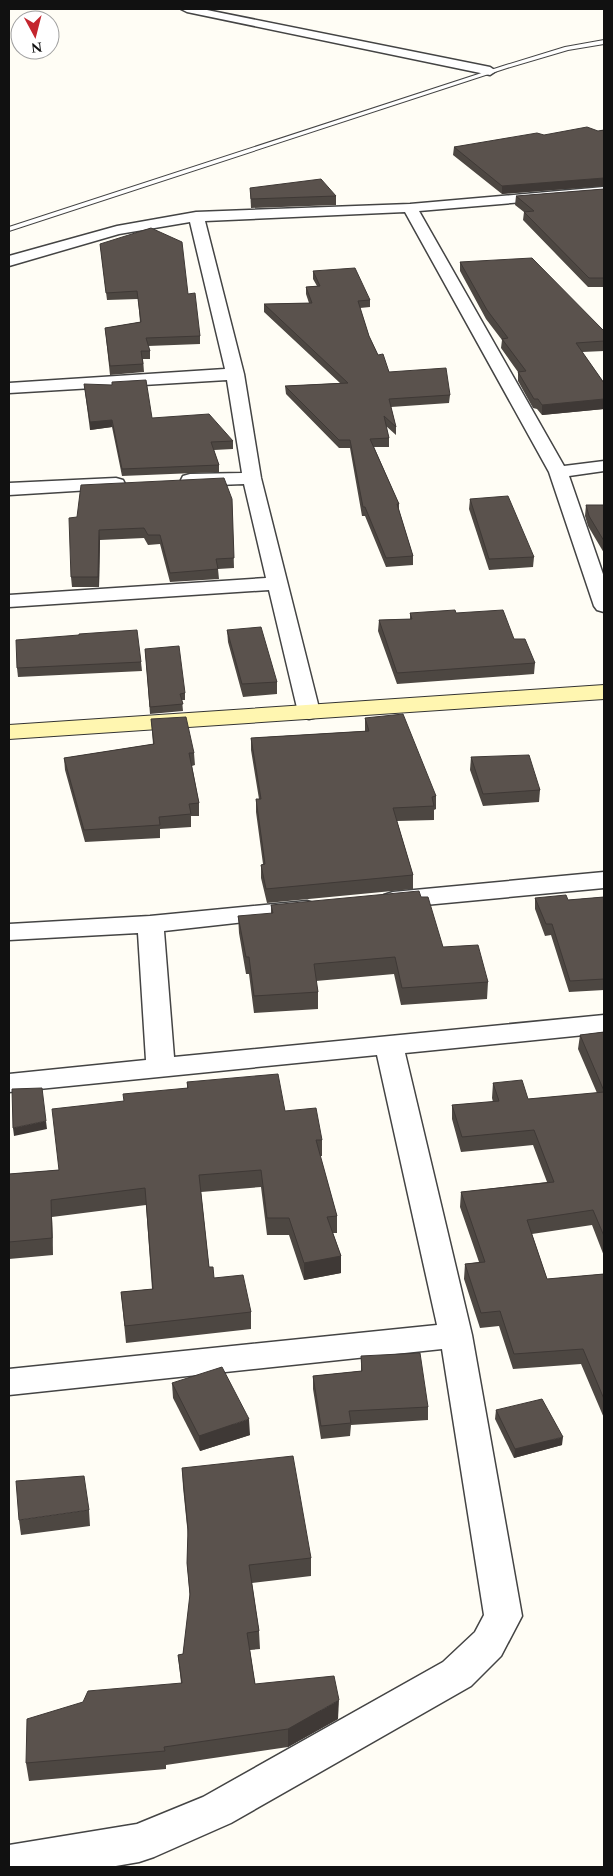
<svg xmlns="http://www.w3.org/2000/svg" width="613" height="1876" font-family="Spectral,serif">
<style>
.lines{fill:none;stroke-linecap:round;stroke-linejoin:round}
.lane-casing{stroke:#444;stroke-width:2}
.street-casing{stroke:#444;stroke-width:3}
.secondary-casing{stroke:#333;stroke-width:2}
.lane{fill:#fff;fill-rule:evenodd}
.street{fill:#fff;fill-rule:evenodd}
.secondary{fill:#fff6b0;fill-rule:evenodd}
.wall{fill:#4d4742}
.shaded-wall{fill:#3f3936}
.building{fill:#5a524d;stroke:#3f3936}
</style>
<rect width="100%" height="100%" fill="#fffdf5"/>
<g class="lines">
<g class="lane-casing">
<path id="lane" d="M604,40V44L568,50L507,68L9,231V227L503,66L565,47Z"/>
</g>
<g class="street-casing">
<g id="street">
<path d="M181,9H202L490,67L496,71L490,75L187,12Z"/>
<path d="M604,187V195L419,211L564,466L604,461V471L569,476L604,577V612L597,610L594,606L549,472L405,212L205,221L244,374L261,478L320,712L317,717L309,719L301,717L298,712L269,590L9,607V595L266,578L244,484L190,486L183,484L181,480L183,476L190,474L242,473L227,380L9,393V383L225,369L190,222L119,234L9,266V256L117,226L196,212L410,204Z"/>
<path d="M116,478L123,480L125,484L123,488L9,495V483Z"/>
<path d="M604,872V888L393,908L384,905L380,900L384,895L393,892Z"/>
<path d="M307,901L316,904L320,909L316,914L164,931L174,1057L604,1015V1033L405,1053L472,1335L522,1616L501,1656L471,1686L231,1823L154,1857L139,1862L110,1867H9V1845L137,1824L203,1797L443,1662L475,1632L484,1615L442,1349L9,1395V1369L437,1325L377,1055L9,1092V1074L146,1060L138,933L9,940V924L150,916Z"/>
</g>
</g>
<g class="secondary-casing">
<path id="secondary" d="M604,685V699L9,739V725Z"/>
</g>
<use href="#lane" class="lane"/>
<use href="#street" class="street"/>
<use href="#secondary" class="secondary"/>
</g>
<g class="wall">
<path d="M604,130V186L502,194L453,155L454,147L544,135L598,131Z"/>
<path d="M250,188L336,196V205L251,208Z"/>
<path d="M604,189V287H588L523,220L524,212L515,205L516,196Z"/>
<path d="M100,244L188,294L200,336V344L148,346L150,351V359H143L144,372L110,375L105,328L140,322L138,299L107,300Z"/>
<path d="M460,262L604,331V351L582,352L604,383V409L542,415L537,409L533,408L518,381V372L501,348L502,340L486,319L460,271Z"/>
<path d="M313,271L370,300V307L360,308L369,336L378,355L389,372L450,395L449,403L391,407L396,427V435L386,426L389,438V447H374L399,504V510L413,556V565L386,567L365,516H362L350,448H339L286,394L285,386L340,383L264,312V304L309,303L306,294V287L317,286L313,279Z"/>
<path d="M84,384L152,418L233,441V449L214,450L219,465V472L122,476L112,427L90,430Z"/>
<path d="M232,499L234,568L218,569L219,579L170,582L160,544L148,545L144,538L100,540L99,587H72L71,577L77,517Z"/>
<path d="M470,499L534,557L533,567L489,570L469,509Z"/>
<path d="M586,505H604V553L588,526L585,516Z"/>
<path d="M410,613H456L514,639L535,663L534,674L397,684L378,631L379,620L410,619Z"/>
<path d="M227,630L277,682V694L243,697L228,642Z"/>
<path d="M79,635L141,662L142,671L18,677L17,668Z"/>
<path d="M145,649L185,693V700H182L183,711L150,714Z"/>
<path d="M365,718L436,796V809L434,810V820L397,821L413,875V889L267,903L261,878V865L263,864L256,812V799H259L251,750V738L365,731Z"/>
<path d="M151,719L194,753L195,765L192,766L199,803V816H191V827L160,829V838L85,842L65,770L64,758L153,744Z"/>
<path d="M471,757L540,790L539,802L483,806L470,770Z"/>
<path d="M421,897L443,947L488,982L487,999L401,1005L394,974L316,981L318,992V1009L254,1013L249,974H246L239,933L238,916L271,914V905Z"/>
<path d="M604,897V990L569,992L551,935L545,936L535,909V898L568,900Z"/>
<path d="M604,1032V1256L592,1225L532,1234L547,1279L604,1274V1418L581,1364L513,1369L499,1326L480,1328L464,1279L465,1264L479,1262L460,1207L461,1192L547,1182L533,1145L461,1152L452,1119V1105L493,1102L492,1098L493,1083L528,1099L597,1093L578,1049L580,1035Z"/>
<path d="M187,1082L285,1111L322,1140V1156H320L337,1216V1233H333L341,1256V1273L304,1280L289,1235H267L261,1187L201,1192L209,1267L214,1278L251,1312V1329L126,1343L121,1292L152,1289L146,1205L52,1217L53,1255L9,1259V1174L59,1170L124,1101L187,1088Z"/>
<path d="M361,1356L428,1407V1420L351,1425L350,1436L321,1439L313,1389V1376L361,1371Z"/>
<path d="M172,1383L250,1435L200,1451L173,1398Z"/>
<path d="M496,1410L562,1445L514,1458L495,1419Z"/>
<path d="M182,1468L311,1558V1576L252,1583L259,1631L260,1649L250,1650L255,1684L338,1719L288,1747L166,1765V1769L29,1781L26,1763L181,1683L178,1655L183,1654L190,1599L187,1563L188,1536L183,1487Z"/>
<path d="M89,1510L90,1526L21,1535L19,1520Z"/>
</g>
<g class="shaded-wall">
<path d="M604,178V186L502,194V186Z"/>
<path d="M604,399V409L542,415V405Z"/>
<path d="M112,420V427L90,430V422Z"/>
<path d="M99,530L100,540L99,587L98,577Z"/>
<path d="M46,1121L47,1129L14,1136L13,1128Z"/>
<path d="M51,1200L52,1217L53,1255L52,1238Z"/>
<path d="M341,1256V1273L304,1280V1263Z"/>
<path d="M249,1419L250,1435L200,1451L199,1436Z"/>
<path d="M563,1437L562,1445L514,1458L515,1449Z"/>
<path d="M339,1700L338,1719L288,1747V1729Z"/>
</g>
<g class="building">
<path d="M587,127L598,131L604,130V178L502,186L454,147L537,133L544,135Z"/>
<path d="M321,179L336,196L251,199L250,188Z"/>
<path d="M604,189V278H589L524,212L534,211L516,196Z"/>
<path d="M151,228L182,242L188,294L195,293L200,336L146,338L150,351H141L143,364L110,366L105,328L141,322L137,291L106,293L100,244Z"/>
<path d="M532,258L604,331V341L576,343L604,383V399L542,405L538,399H534L518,372L526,371L502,339L508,338L487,310L460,262Z"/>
<path d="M355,268L370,300L358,301L369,336L378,355L383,354L389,372L446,368L450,395L389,399L396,427L384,416L389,438L370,439L399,504H397L413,556L386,558L365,507H363L350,440H339L285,386L348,383L264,304L312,303L306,287L320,286L313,271Z"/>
<path d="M146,380L152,418L209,414L233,441L211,442L219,465L122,469L112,420L90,422L84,384L112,385V382Z"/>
<path d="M224,478L232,499L234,558L216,559L218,569L170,573L160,535H148L144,528L99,530L98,577H71L69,518L77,517L81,485Z"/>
<path d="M508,496L534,557L489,559L470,499Z"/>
<path d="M586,505H604V541L589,516Z"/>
<path d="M455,610L456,613L503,610L514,639H525L535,663L397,673L379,620L412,619L410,613Z"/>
<path d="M261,627L277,682L242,684L227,630Z"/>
<path d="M137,630L141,662L17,668L16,640L79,635V634Z"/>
<path d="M179,646L185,693L180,694L183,704L150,707L145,649Z"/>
<path d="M403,714L436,796L432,797L434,806L393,808L413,875L266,889L261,865L265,864L256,799H261L251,738L369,731L365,718Z"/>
<path d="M186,717L194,753H189L199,803L189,804L191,814L159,817L160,825L84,830L64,758L154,744L151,719Z"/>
<path d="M529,755L540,790L483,794L471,757Z"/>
<path d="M419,891L421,897H428L443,947L478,945L488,982L402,988L395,957L314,964L318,992L254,996L249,957H246L238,916L273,913L271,905Z"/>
<path d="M566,895L568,900L604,897V979L570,981L552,924H546L535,898Z"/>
<path d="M604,1032V1091L580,1035Z"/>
<path d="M278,1074L285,1111L316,1108L322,1140H316L337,1216L327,1217L341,1256L304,1263L289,1218H267L261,1170L199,1175L209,1267H213L214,1278L243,1275L251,1312L125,1326L121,1292L153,1289L145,1188L51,1200L52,1238L9,1242V1174L59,1170L52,1109L124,1101L123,1094L188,1088L187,1082Z"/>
<path d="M522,1080L528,1099L604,1092V1236L593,1210L527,1220L547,1279L604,1274V1399L583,1349L514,1354L500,1311L481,1313L465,1264L485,1262L461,1192L554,1182L534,1130L462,1137L452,1105L499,1101L493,1083Z"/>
<path d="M42,1088L46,1121L13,1128L12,1089Z"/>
<path d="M420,1353L428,1407L349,1411L351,1423L321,1426L313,1376L362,1371L361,1356Z"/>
<path d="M222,1367L249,1419L199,1436L172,1383Z"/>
<path d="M542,1399L563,1437L515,1449L496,1410Z"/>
<path d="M293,1456L311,1558L249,1565L259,1631L247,1633L255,1684L334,1676L339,1700L288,1729L164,1747L165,1751L26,1763L27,1719L83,1702L88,1691L182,1683L178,1655L183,1654L190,1594L187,1563L188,1529L182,1468Z"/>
<path d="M84,1476L89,1510L19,1520L16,1481Z"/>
</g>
<rect width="613" height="1876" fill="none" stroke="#111111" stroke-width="20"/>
<g transform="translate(35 35) rotate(173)"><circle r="24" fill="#ffffff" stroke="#a0a0a0"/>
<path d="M0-4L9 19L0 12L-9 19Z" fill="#c4262e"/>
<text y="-8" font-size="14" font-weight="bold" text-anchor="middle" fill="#111111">N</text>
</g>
</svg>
